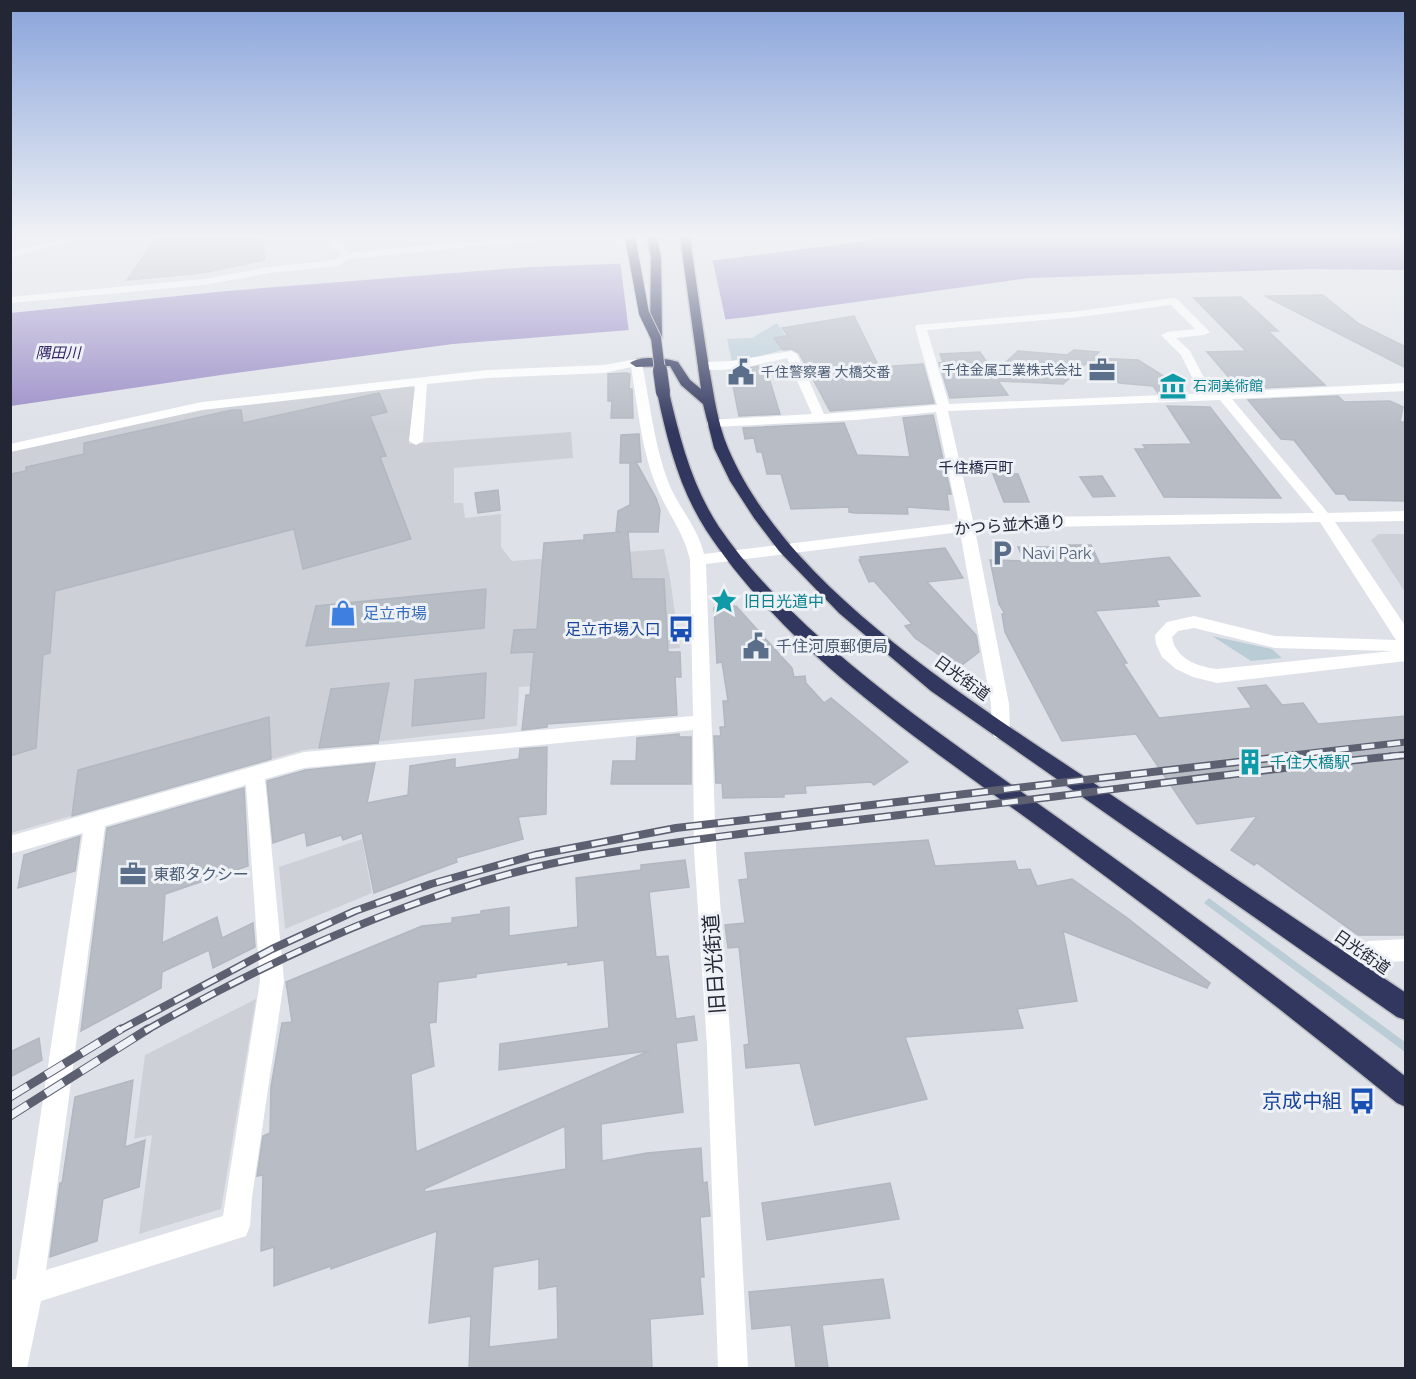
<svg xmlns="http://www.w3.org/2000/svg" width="1416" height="1379" font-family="Raleway,'Noto Sans JP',sans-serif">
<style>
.built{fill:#cdd1d7}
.green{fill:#bacdd7}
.water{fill:#9a8cc7}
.pier{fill:#dee2e8}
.building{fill:#b7bcc5;stroke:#b2b7c0;stroke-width:1.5;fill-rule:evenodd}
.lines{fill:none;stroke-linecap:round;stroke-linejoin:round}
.highway-casing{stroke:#bdbec2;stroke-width:3}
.minor{fill:#fff;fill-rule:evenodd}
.highway{fill:#31375e;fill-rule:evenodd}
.rail-far2-casing{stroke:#5c6071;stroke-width:7}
.rail-far1-casing{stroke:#5c6071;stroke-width:8}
.rail-casing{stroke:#5c6071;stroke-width:9}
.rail-far2{stroke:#eef1f5;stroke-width:4.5;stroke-dasharray:13;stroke-linecap:butt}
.rail-far1{stroke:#eef1f5;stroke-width:5;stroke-dasharray:16;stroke-linecap:butt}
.rail{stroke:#eef1f5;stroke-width:7;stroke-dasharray:21;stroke-linecap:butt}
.highway-bridge-far1-casing{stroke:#bdbec2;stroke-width:12;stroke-linecap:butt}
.highway-bridge-casing{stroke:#bdbec2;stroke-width:16;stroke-linecap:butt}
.highway-bridge-far1{stroke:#31375e;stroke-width:10}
.highway-bridge{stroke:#31375e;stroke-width:14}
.labels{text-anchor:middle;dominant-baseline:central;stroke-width:6;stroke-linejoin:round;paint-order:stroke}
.far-service-label{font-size:14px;fill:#4e5e75;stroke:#eef1f5;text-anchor:end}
.far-culture-label{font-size:14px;fill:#0d838f;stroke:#eef1f5;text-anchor:start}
.far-water-label{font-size:15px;font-style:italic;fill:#352469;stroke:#eef1f5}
.far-neighbourhood-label{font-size:15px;fill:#212744;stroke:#eef1f5}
.street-label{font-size:16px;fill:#222635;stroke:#eef1f5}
.service-label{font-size:16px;fill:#4e5e75;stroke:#eef1f5;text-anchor:start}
.culture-label{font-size:16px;fill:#0d838f;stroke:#eef1f5;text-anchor:start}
.shop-label{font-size:16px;fill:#366cbe;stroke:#eef1f5;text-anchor:start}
.transit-label{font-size:16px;fill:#164399;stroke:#eef1f5;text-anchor:end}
.near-street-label{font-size:20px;fill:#222635;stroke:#eef1f5}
.near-transit-label{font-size:20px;fill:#164399;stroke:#eef1f5;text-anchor:end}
</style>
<rect width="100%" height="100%" fill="#dee2e8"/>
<g class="built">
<path d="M411,386L415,388L409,444L571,432L573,458L454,468V503H463L465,518L501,514V547L512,561L664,549L670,578L680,648L639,651V679L519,687L517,726L304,750L11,833V452L205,409Z"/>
<path d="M1379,534H1405V592L1371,540Z"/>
<path d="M362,839L372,893L285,929L279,867Z"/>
<path d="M256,999L221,1209L139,1234L152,1135L134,1139L145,1055Z"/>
</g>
<g class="green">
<path d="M777,323L793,347L746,360L732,361L727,339L752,338Z"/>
<path d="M1212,636L1272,649L1282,658L1251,661Z"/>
<path d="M1209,898L1405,1042V1052L1204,903Z"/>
</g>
<path class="water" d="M895,237H1405V270L1309,269L1029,278L748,317L629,330L453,344L221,375L11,406L10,313L227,291L530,267L718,260Z"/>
<path class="pier" d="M712,257L726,322L629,333L620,260Z"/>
<g class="building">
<path d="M157,237H261L265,260L202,273L127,280Z"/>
<path d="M1323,295L1359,324L1406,347V368L1265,296Z"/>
<path d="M1241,297L1278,331H1268L1325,385L1239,389L1207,352L1246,351L1194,298Z"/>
<path d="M854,316L879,367L923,364L934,403L830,411L799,353L792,349L783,350L774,338L788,336L782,328Z"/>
<path d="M1074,350L1099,352L1093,358L1138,360L1165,377L1183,378L1178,386L1182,388L1177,387L1174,392L1158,393L1153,386L1119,383L1088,362L1063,384L998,381L1008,395L950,398L939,363L943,362L940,354L980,352L994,373L1018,351L1067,355Z"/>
<path d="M765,365L780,414L739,416L730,371Z"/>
<path d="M626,373L630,374L629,389H632L633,418H611L612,401H608V374Z"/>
<path d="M379,393L387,412L370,416L386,456L380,457L411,539L303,569L294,529L55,591L50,653L43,655L36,748L10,756V474L26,471V467L84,454V443L232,410H241L243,423Z"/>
<path d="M1338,396L1344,402L1390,401L1403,407L1400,422H1406V501L1349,500L1345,494H1336L1294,440L1281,439L1248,400Z"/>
<path d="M1167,406L1210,407L1281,498L1164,497L1135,449H1146L1143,445L1192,444Z"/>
<path d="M933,415L951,494H947L949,510L907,507L908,514L855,513L849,512V507L791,509L781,474H767L762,452H757L754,438L745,439L743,428L844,423L857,455L910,457L903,418Z"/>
<path d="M639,434L641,462H636L656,498L660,510L658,532H628L632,579H664L668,652H680L681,677H675L677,715L547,724V727L522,730L526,695H530L534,652L511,653L514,630L537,629L544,543L584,540V535L622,532H616L618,511L630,505V463H620L621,435Z"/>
<path d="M993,474H1018L1029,502H1004Z"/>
<path d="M1102,476L1115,496L1093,497L1080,477Z"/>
<path d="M498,490L500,510L478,513L475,493Z"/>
<path d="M1067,545H1091L1100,564L1169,557L1200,596L1156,600L1159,606L1095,611L1127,663H1123L1159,718L1252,708L1238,688L1266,685L1282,705L1303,703L1318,724L1406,716V935H1358L1257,863L1254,865L1231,850L1257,816L1197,824L1136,734L1062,741L1005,632L1002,614H1005L999,604L990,560L1024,561L1018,547H1068Z"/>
<path d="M945,548L963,578L927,582L976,635L979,652L958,668L915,638L905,626L912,624L874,581L869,582L859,560H861L860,557Z"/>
<path d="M486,589L484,628L306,646L316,606Z"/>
<path d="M736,606L792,668L794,677L805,676L806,683L824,703L831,698L908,762L874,785L871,782L805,786L806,793L784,794V797L723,798L722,783H716L714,736H721L720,727H725L723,701H728L722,662L717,663L714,608Z"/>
<path d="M486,673L484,718L412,726L415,680Z"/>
<path d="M389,683L378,743L319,748L331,689Z"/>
<path d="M269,717L271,759L72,816L78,770Z"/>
<path d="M679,734V737H691V784H611L613,761H636L637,738Z"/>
<path d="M547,747L546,814L518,817L523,839L456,858L457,862L374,893L362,833L343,840L341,835L307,846L305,832L273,843L267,781L306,770L375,763L367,803L408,795L410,766L455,759V768L519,759L520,749Z"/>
<path d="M244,788L248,866L165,894L162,943L217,917L222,938L253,923L255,947L213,968L209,950L162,972L161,988L81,1031L107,828Z"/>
<path d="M80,836L75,871L18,888L24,855Z"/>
<path d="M928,840L935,866L1015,861L1018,870L1030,869L1037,886L1072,879L1126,917L1210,983L1207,988L1063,931L1077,1001L1017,1009L1023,1028L905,1037L927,1099L815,1125L800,1063L746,1068L744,1045L749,1044L739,947L728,948L725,925L745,923L739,880L748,879L745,853Z"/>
<path d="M685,860L689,887L649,892L656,957L668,956L676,1019L694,1016L697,1040L676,1043L683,1112L601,1124L602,1161L647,1153L701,1148L703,1183L707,1182L710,1216L700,1217L704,1277H700L703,1314L650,1319L652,1368H469L471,1316L429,1323L437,1231L331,1269V1266L274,1286V1247L261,1251L263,1175L257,1176L263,1136L270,1133L271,1087L282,1023L292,1022L286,982L422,926L452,923V918L481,914V911L509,907V936L578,927L576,878L641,870V865ZM604,960L609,1028L500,1044L499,1070L649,1051L416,1152L411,1074L434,1066L429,1023L436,1022L438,982L476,977V974L568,962V965ZM565,1126L566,1169L425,1192L424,1189ZM539,1259V1289L557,1286L558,1339L489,1347L493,1267Z"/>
<path d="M39,1038L42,1060L10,1077V1052Z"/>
<path d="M133,1080L125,1147L145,1140L139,1187L103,1199L97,1241L50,1257L60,1183H62L75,1097Z"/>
<path d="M890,1183L899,1219L767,1240L762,1203Z"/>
<path d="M883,1279L890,1318L822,1325L828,1368H796L791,1325L752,1329L749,1292Z"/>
</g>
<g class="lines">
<g class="highway-casing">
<g id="highway">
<path d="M647,237H657L661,257L662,338L656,341L650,338L651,257Z"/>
<path d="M680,237H690C696,281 702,324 709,368C714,394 717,422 728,448C789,593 983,708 1110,794C1208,860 1307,927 1406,993V1020L1397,1017L931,691L839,613L779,551L754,518L730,481L714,448L703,404L681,385L670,366L636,367L630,363C640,355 666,358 678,362L690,380L701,389Z"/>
<path d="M663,388L669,392C680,439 692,486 719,527C744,564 776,597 808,627C884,697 970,755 1054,815C1173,900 1291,986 1406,1077V1107L1397,1103C1284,1011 1168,922 1051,836C930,747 790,658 706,530C679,488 667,440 657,392Z"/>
</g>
</g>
<g class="minor">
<path d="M69,237H86L10,258V252Z"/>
<path d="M326,237H336L337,243L343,246L349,253L508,237H544L539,240L349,259L338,266L269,273L204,285L10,303V297L204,279L269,267L335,260L341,256L337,250L330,247Z"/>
<path d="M611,237H621L623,240L655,237L635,246L617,245Z"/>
<path d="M1173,298L1177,299L1210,332L1204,335L1176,338L1190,351L1203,376L1226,392L1406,383V391L1232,399L1328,513L1406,511V521L1335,522L1406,627V661L1217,683L1193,677L1176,669L1162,657L1156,644L1155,635L1167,622L1194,616L1275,636L1396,640L1320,522L1041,527L975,530L1009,704L1010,732L1008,737L1001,739L994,737L992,732L991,704L960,532L706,564L716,849L731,1046L748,1368H718L707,1046L694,849L693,730L304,768L265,779L284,981L252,1197L250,1226L246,1236L41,1301L27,1368H10V1281L16,1279L83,833L10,854V836L304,752L693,716L690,560C684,532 666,511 656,485C641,448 638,407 631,367L604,373L487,378L427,384L423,441L416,445L409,441L415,386L202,410L10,452V444L202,402L487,370L604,365L636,359L642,363C650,403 654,446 669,484C679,508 698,528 704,554L959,523L936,412L855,420L713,427L708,426L707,423L708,420L812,414L787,358C769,362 710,377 697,366L703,362L731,361L791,351L797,354L824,414L937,405L915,327L917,325L1079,311ZM1171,305L1195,329L1167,332L1161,335L1181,355L1194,381L1211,393L949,404L927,330L1079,317ZM1220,400L1314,513L1041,517L973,521L948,411ZM1194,628L1275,648L1393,651L1217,669C1197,667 1175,658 1172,637L1178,631ZM246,785L260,981L223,1216L46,1270L105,826Z"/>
<path d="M1406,939V961L1369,963L1342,974L1334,971L1330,963L1334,955L1369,941Z"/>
</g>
<use href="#highway" class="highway"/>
<g class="rail-far2-casing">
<g id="rail-far2">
<path d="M1284,756L1406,742"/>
<path d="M1391,756L1406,755"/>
</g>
</g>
<g class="rail-far1-casing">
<g id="rail-far1">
<path d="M118,1031L272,949L355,911L431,884L535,855L676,828L1297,755"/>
<path d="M145,1031C264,963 390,904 524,870C600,851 678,842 756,832C832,823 908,814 984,805C1124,789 1265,768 1406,755"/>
</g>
</g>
<g class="rail-casing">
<g id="rail">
<path d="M10,1097L121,1029"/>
<path d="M10,1116L148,1029"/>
</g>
</g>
<use href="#rail-far2" class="rail-far2"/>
<use href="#rail-far1" class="rail-far1"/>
<use href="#rail" class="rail"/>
<g class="highway-bridge-far1-casing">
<path id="highway-bridge-far1" d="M630,237L644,313L656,338L660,371"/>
</g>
<g class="highway-bridge-casing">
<path id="highway-bridge" d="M660,370L663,392"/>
</g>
<use href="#highway-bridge-far1" class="highway-bridge-far1"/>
<use href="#highway-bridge" class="highway-bridge"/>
</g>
<linearGradient id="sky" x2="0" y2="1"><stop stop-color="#89a4db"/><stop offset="0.55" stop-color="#f0f2f5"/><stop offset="1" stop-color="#f0f2f5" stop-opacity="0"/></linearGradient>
<rect width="1416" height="430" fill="url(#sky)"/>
<defs>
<g id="office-bare" transform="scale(2.07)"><path d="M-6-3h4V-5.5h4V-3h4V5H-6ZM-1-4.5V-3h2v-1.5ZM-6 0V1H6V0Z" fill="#5c6f8a" stroke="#eef1f5" stroke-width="2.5" paint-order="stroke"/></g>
<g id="civic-bare" transform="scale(2.07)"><path d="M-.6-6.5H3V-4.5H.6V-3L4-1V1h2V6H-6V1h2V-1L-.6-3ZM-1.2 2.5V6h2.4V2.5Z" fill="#5c6f8a" stroke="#eef1f5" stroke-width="2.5" paint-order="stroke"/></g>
<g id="museum-bare" transform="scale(2.07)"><path d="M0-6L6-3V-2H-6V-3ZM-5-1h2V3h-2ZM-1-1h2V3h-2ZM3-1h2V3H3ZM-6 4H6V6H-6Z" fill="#0f9aa8" stroke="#eef1f5" stroke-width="2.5" paint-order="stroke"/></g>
<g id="parking-bare" transform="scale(2.07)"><path d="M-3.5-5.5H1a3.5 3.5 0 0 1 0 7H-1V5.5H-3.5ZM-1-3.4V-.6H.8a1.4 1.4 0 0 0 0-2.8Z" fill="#5c6f8a" stroke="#eef1f5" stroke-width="2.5" paint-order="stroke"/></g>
<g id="sight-bare" transform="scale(2.07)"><path d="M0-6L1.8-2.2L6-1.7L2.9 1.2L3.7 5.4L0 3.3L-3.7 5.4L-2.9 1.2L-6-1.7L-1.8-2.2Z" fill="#0f9aa8" stroke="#eef1f5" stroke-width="2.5" paint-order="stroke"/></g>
<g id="shop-bare" transform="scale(2.07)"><path d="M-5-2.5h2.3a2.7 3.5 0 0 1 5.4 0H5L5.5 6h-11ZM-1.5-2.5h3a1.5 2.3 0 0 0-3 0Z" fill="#3f7fe0" stroke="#eef1f5" stroke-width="2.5" paint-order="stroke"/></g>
<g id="bus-bare" transform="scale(2.07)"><path d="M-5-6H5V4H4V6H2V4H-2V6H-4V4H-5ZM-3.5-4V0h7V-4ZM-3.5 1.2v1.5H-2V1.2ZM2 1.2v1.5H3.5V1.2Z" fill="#1a4fb4" stroke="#eef1f5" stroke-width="2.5" paint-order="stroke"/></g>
<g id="building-bare" transform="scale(2.07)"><path d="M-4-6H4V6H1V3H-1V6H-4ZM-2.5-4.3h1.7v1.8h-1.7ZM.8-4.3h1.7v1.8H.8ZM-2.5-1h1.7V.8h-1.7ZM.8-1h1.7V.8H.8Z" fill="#0f9aa8" stroke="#eef1f5" stroke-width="2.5" paint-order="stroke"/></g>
</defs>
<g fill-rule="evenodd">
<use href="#office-bare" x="1102" y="370"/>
<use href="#civic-bare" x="741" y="372"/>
<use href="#museum-bare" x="1173" y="386"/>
<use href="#parking-bare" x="1002" y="553"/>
<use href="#sight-bare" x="724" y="601"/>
<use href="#shop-bare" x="343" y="613"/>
<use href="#bus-bare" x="681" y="629"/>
<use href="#civic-bare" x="756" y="646"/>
<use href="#building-bare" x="1250" y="762"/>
<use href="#office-bare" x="133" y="874"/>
<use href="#bus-bare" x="1362" y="1101"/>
</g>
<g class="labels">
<g class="far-service-label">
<text x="1082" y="370">千住金属工業株式会社</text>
<text x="761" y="372" text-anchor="start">千住警察署 大橋交番</text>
</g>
<g class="far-culture-label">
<text x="1193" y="386">石洞美術館</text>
</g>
<g class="far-water-label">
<text x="58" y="353">隅田川</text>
</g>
<g class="far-neighbourhood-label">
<text x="976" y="468">千住橋戸町</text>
</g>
<g class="street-label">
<text transform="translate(1010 525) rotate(-4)">かつら並木通り</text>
<text transform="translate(962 678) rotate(36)">日光街道</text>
<text transform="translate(1362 952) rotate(35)">日光街道</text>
</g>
<g class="service-label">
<text x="1022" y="553">Navi Park</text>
<text x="776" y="646">千住河原郵便局</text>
<text x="153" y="874">東都タクシー</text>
</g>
<g class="culture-label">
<text x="744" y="601">旧日光道中</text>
<text x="1270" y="762">千住大橋駅</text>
</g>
<g class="shop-label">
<text x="363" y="613">足立市場</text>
</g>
<g class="transit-label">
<text x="661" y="629">足立市場入口</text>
</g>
<g class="near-street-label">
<text transform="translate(714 964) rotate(-94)">旧日光街道</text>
</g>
<g class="near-transit-label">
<text x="1342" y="1101">京成中組</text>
</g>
</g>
<rect width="1416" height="1379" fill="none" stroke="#222635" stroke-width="24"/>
</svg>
